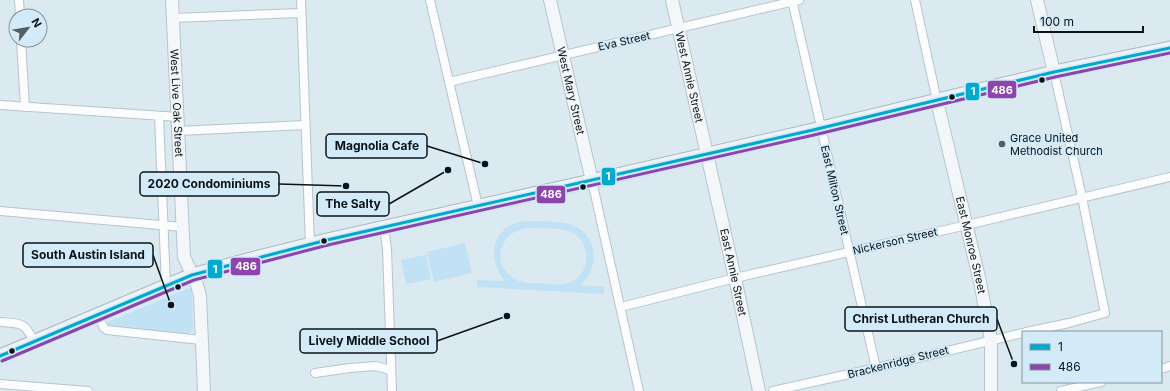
<svg xmlns="http://www.w3.org/2000/svg" width="1170" height="391" font-family="Inter,sans-serif">
<style>
.green{fill:#c0e2f4;fill-rule:evenodd}
.lines{fill:none;stroke-linecap:round;stroke-linejoin:round}
.street-casing{stroke:#b9c4ca;stroke-width:10}
.secondary-casing{stroke:#b9c4ca;stroke-width:14}
.primary-casing{stroke:#abb9c1;stroke-width:15}
.street{stroke:#fafcfd;stroke-width:8}
.secondary{stroke:#f4f7fa;stroke-width:12}
.primary{stroke:#eef3f7;stroke-width:13}
.bus-1-casing{stroke:#d3ebf9;stroke-width:6}
.bus-2-casing{stroke:#d3ebf9;stroke-width:6}
.bus-1{stroke:#00a9ce;stroke-width:3}
.bus-2{stroke:#8e44ad;stroke-width:3}
.bus-dot{fill:#0a1317;stroke:#d3ebf9;stroke-width:1.5}
.poi-dot{fill:#535e63;stroke:#d3ebf9;stroke-width:1.5}
.labels{text-anchor:middle;dominant-baseline:central;stroke-width:3.5;stroke-linejoin:round;paint-order:stroke}
.street-label{font-size:11px;fill:#0a1317;stroke:#d3ebf9}
.poi-label{font-size:11px;fill:#0a1317;stroke:#d3ebf9;text-anchor:start}
.leader{fill:none;stroke:#0a1317;stroke-width:1.5}
.callout-dot{fill:#0a1317;stroke:#d3ebf9;stroke-width:1.5}
.callout{fill:#d3ebf9;stroke:#0a1317;stroke-width:1.5}
.callout-label{font-size:12px;text-anchor:middle;font-weight:bold;fill:#0a1317}
.line-badge{stroke:#d3ebf9;stroke-width:1.5}
.badge-label{font-size:11px;text-anchor:middle;font-weight:bold;fill:#fff}
</style>
<rect width="100%" height="100%" fill="#dbe9f1"/>
<g class="green">
<path d="M529,221C543,222 559,220 572,225C599,236 600,268 580,285L604,287V294L477,287V280L505,281C484,256 494,222 529,221ZM529,228C542,229 559,227 571,232C593,243 591,275 569,283C560,286 550,284 542,283C533,283 523,284 515,279C489,265 500,229 529,228Z"/>
<path d="M465,243L472,273L434,282L427,252Z"/>
<path d="M426,255L431,279L406,284L401,260Z"/>
<path d="M192,287L193,331L188,334L109,326L108,324V322Z"/>
</g>
<g class="lines">
<g class="street-casing">
<g id="street">
<path d="M19,0L20,16"/>
<path d="M301,0L310,245"/>
<path d="M430,0L478,206"/>
<path d="M792,0L876,368"/>
<path d="M915,0L937,101"/>
<path d="M173,18L301,13"/>
<path d="M21,40L25,107"/>
<path d="M449,82L799,0"/>
<path d="M0,105L179,117"/>
<path d="M159,116L166,286"/>
<path d="M179,131L305,125"/>
<path d="M592,181L639,391"/>
<path d="M0,211L183,227"/>
<path d="M384,227L387,249L392,391"/>
<path d="M621,307L735,278L967,225L1170,177"/>
<path d="M97,315L104,328L107,330L201,340"/>
<path d="M0,322C22,324 23,321 34,341"/>
<path d="M1026,332L1069,323L1105,313L1082,197L1054,72"/>
<path d="M1161,369L1170,366"/>
<path d="M315,373L350,368L375,366L391,370"/>
<path d="M0,384L88,391"/>
<path d="M773,391L876,368L1023,333"/>
<path d="M1061,391L1101,382"/>
</g>
</g>
<g class="secondary-casing">
<g id="secondary">
<path id="s1" d="M172,0L184,257L197,285L200,296L204,391"/>
<path id="s2" d="M550,0L592,181"/>
<path id="s3" d="M672,0L735,278L759,391"/>
<path d="M1037,0L1054,72"/>
<path id="s4" d="M937,101L980,282L991,340V391"/>
</g>
</g>
<g class="primary-casing">
<path id="primary" d="M0,356L192,275L251,259L327,240L582,183L813,130L1054,72L1170,48"/>
</g>
<use href="#street" class="street"/>
<use href="#secondary" class="secondary"/>
<use href="#primary" class="primary"/>
<g class="bus-1-casing">
<path id="bus-1" d="M0,356L192,275L327,240L813,130L1054,72L1170,48"/>
</g>
<g class="bus-2-casing">
<path id="bus-2" d="M2,361L194,280L328,245L814,135L1055,77L1170,53"/>
</g>
<use href="#bus-1" class="bus-1"/>
<use href="#bus-2" class="bus-2"/>
</g>
<g class="bus-dot">
<circle cx="1042" cy="80" r="3.5"/>
<circle cx="952" cy="97" r="3.5"/>
<circle cx="583" cy="187" r="3.5"/>
<circle cx="324" cy="241" r="3.5"/>
<circle cx="178" cy="287" r="3.5"/>
<circle cx="12" cy="351" r="3.5"/>
</g>
<circle class="poi-dot" cx="1002" cy="144" r="4"/>
<g class="labels">
<g class="street-label">
<text transform="translate(624 41) rotate(-13)">Eva Street</text>
<text stroke="none"><textPath href="#s3" startOffset="79">West Annie Street</textPath></text>
<text stroke="none"><textPath href="#s2" startOffset="93">West Mary Street</textPath></text>
<text stroke="none"><textPath href="#s1" startOffset="103">West Live Oak Street</textPath></text>
<text transform="translate(835 190) rotate(77)">East Milton Street</text>
<text transform="translate(895 241) rotate(-13)">Nickerson Street</text>
<text stroke="none"><textPath href="#s4" startOffset="148">East Monroe Street</textPath></text>
<text stroke="none"><textPath href="#s3" startOffset="279">East Annie Street</textPath></text>
<text transform="translate(898 362) rotate(-14)">Brackenridge Street</text>
</g>
<g class="poi-label">
<text x="1010" y="138">Grace United<tspan x="1010" dy="13">Methodist Church</tspan></text>
</g>
</g>
<path class="leader" d="M485 164L427 146M346 186L279 184M448 170L389 204M171 305L153 255M1014 364L997 319M507 316L437 341"/>
<g class="callout-dot">
<circle cx="485" cy="164" r="4"/>
<circle cx="346" cy="186" r="4"/>
<circle cx="448" cy="170" r="4"/>
<circle cx="171" cy="305" r="4"/>
<circle cx="1014" cy="364" r="4"/>
<circle cx="507" cy="316" r="4"/>
</g>
<g class="callout">
<rect x="326" y="134" width="101" height="24" rx="4"/>
<rect x="140" y="172" width="139" height="24" rx="4"/>
<rect x="317" y="192" width="72" height="24" rx="4"/>
<rect x="23" y="243" width="130" height="24" rx="4"/>
<rect x="845" y="307" width="152" height="24" rx="4"/>
<rect x="300" y="329" width="137" height="24" rx="4"/>
</g>
<g class="callout-label">
<text x="377" y="150">Magnolia Cafe</text>
<text x="209" y="188">2020 Condominiums</text>
<text x="353" y="208">The Salty</text>
<text x="88" y="259">South Austin Island</text>
<text x="921" y="323">Christ Lutheran Church</text>
<text x="369" y="345">Lively Middle School</text>
</g>
<g class="line-badge">
<rect x="987" y="80" width="30" height="19" rx="4" fill="#8e44ad"/>
<rect x="965" y="82" width="15" height="19" rx="4" fill="#00a9ce"/>
<rect x="601" y="167" width="15" height="19" rx="4" fill="#00a9ce"/>
<rect x="536" y="185" width="30" height="19" rx="4" fill="#8e44ad"/>
<rect x="230" y="257" width="31" height="19" rx="4" fill="#8e44ad"/>
<rect x="207" y="259" width="16" height="20" rx="4" fill="#00a9ce"/>
</g>
<g class="badge-label">
<text x="1002" y="94">486</text>
<text x="973" y="95">1</text>
<text x="608" y="180">1</text>
<text x="551" y="198">486</text>
<text x="246" y="270">486</text>
<text x="215" y="273">1</text>
</g>
<rect x="1022" y="331" width="140" height="52" fill="#d3ebf9" stroke="#83959f"/>
<rect x="1030" y="344" width="20" height="6" fill="#00a9ce" stroke="#83959f"/>
<text x="1058" y="351" font-size="12" fill="#0a1317">1</text>
<rect x="1030" y="364" width="20" height="6" fill="#8e44ad" stroke="#83959f"/>
<text x="1058" y="371" font-size="12" fill="#0a1317">486</text>
<g transform="translate(28 28) rotate(59)"><circle r="19" fill="#d3ebf9" stroke="#83959f"/>
<path d="M0-3L7 15L0 10L-7 15Z" fill="#535e63"/>
<text y="-6" font-size="11" font-weight="bold" text-anchor="middle" fill="#0a1317">N</text>
</g>
<path d="M1034 26v6h109v-6" fill="none" stroke="#0a1317" stroke-width="2"/>
<text x="1040" y="26" font-size="12" fill="#0a1317" stroke="#d3ebf9" stroke-width="3" paint-order="stroke">100 m</text>
</svg>
